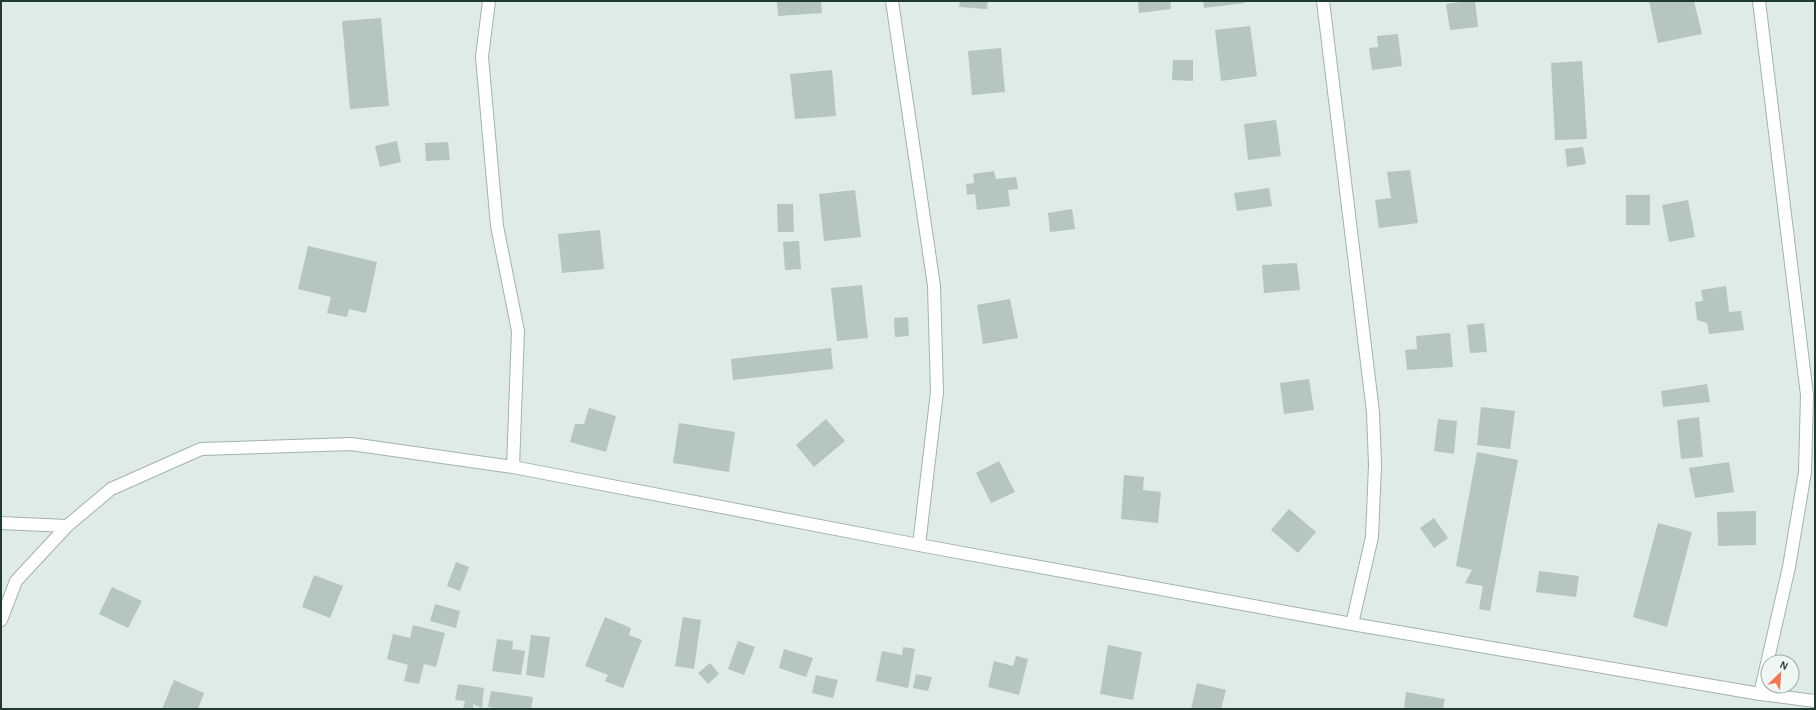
<svg xmlns="http://www.w3.org/2000/svg" width="1816" height="710" font-family="'Alegreya Sans',sans-serif">
<style>
.building{fill:#b4c6be}
.lines{fill:none;stroke-linecap:round;stroke-linejoin:round}
.street-casing{stroke:#a2b3ac;stroke-width:14}
.street{stroke:#fff;stroke-width:12}
</style>
<rect width="100%" height="100%" fill="#dfebe5"/>
<g class="building">
<path d="M777,1H821L822,13L778,16Z"/>
<path d="M960,1H988L987,9L959,7Z"/>
<path d="M1138,1H1170L1171,9L1139,13Z"/>
<path d="M1203,1H1244L1245,3L1204,8Z"/>
<path d="M1467,1H1475L1478,27L1450,30L1446,4Z"/>
<path d="M1649,1H1694L1702,34L1658,43Z"/>
<path d="M381,18L389,106L350,109L342,21Z"/>
<path d="M1250,26L1257,76L1221,81L1215,30Z"/>
<path d="M1398,34L1402,66L1372,70L1369,48L1378,47L1377,36Z"/>
<path d="M1001,48L1005,92L972,95L968,51Z"/>
<path d="M1173,60H1193V81L1172,80Z"/>
<path d="M1582,61L1587,139L1555,140L1551,63Z"/>
<path d="M832,70L836,116L795,119L790,74Z"/>
<path d="M1276,120L1281,156L1248,160L1244,124Z"/>
<path d="M397,141L401,162L380,167L375,146Z"/>
<path d="M448,142L450,160L426,161L425,143Z"/>
<path d="M1583,147L1586,164L1567,167L1565,149Z"/>
<path d="M1410,170L1418,223L1379,228L1375,200L1391,198L1387,172Z"/>
<path d="M994,171L996,179L1016,177L1018,189L1008,190L1010,206L977,210L975,194L967,195L966,184L974,183L973,174Z"/>
<path d="M1269,188L1272,206L1237,211L1234,193Z"/>
<path d="M855,190L861,237L824,241L819,194Z"/>
<rect x="1626" y="195" width="24" height="30"/>
<path d="M1688,200L1695,237L1669,242L1662,205Z"/>
<path d="M777,204H793L794,232H778Z"/>
<path d="M1072,209L1075,229L1050,232L1048,213Z"/>
<path d="M600,230L604,269L562,273L558,234Z"/>
<path d="M799,241L801,269L785,270L783,242Z"/>
<path d="M308,246L377,262L366,313L349,309L347,317L327,313L331,297L298,289Z"/>
<path d="M1297,263L1300,290L1264,293L1262,265Z"/>
<path d="M862,285L868,338L837,341L831,288Z"/>
<path d="M1726,286L1729,312L1741,311L1744,330L1709,334L1707,323L1697,320L1695,302L1703,301L1701,290Z"/>
<path d="M1010,299L1018,338L983,344L977,305Z"/>
<path d="M908,317L909,336L895,337L894,318Z"/>
<path d="M1484,323L1487,352L1470,353L1467,325Z"/>
<path d="M1450,333L1453,367L1407,370L1405,350L1417,349L1416,336Z"/>
<path d="M831,348L833,369L733,380L731,359Z"/>
<path d="M1309,379L1314,410L1284,414L1280,383Z"/>
<path d="M1707,384L1710,402L1663,407L1661,391Z"/>
<path d="M1481,407L1515,411L1510,449L1477,445Z"/>
<path d="M589,408L616,416L606,452L570,442L575,424H584Z"/>
<path d="M1699,417L1703,457L1681,459L1677,420Z"/>
<path d="M826,419L845,441L814,467L796,445Z"/>
<path d="M1438,419L1457,421L1454,454L1434,451Z"/>
<path d="M679,423L735,432L729,472L673,463Z"/>
<path d="M1477,452L1518,460L1490,611L1479,609L1483,586L1465,583L1472,570L1456,566Z"/>
<path d="M999,461L1015,492L991,503L976,473Z"/>
<path d="M1729,462L1734,492L1695,498L1689,468Z"/>
<path d="M1124,475L1144,477L1143,490L1161,492L1158,523L1121,519Z"/>
<path d="M1289,509L1316,532L1298,553L1271,530Z"/>
<path d="M1756,511V545L1718,546L1717,512Z"/>
<path d="M1434,518L1448,538L1434,548L1420,528Z"/>
<path d="M1658,523L1692,532L1667,627L1633,617Z"/>
<path d="M456,562L469,567L460,591L447,586Z"/>
<path d="M1539,571L1579,576L1576,597L1536,592Z"/>
<path d="M314,575L343,586L330,618L302,607Z"/>
<path d="M112,587L142,601L128,628L99,614Z"/>
<path d="M435,604L460,611L456,628L430,621Z"/>
<path d="M605,617L631,628L629,635L642,640L623,688L605,681L608,675L585,666Z"/>
<path d="M683,617L701,620L694,669L675,666Z"/>
<path d="M413,625L445,633L436,667L424,664L419,684L404,681L408,665L387,659L393,634L410,638Z"/>
<path d="M531,635L550,637L544,678L526,675Z"/>
<path d="M497,639L513,641L512,649L525,651L521,675L492,671Z"/>
<path d="M738,641L755,647L744,675L728,669Z"/>
<path d="M1108,645L1142,652L1133,700L1100,694Z"/>
<path d="M903,647L915,649L908,688L876,681L882,651L902,655Z"/>
<path d="M784,649L813,658L806,677L779,668Z"/>
<path d="M1016,656L1028,659L1019,695L988,687L994,661L1013,666Z"/>
<path d="M710,663L719,674L708,684L698,673Z"/>
<path d="M916,674L932,677L928,691L913,688Z"/>
<path d="M816,675L838,680L833,698L812,693Z"/>
<path d="M174,680L204,693L198,709H162Z"/>
<path d="M1197,683L1226,690L1221,709H1191Z"/>
<path d="M458,684L484,688L482,708L473,704V709H463L465,701L455,700Z"/>
<path d="M491,691L533,697L531,709H500L488,707Z"/>
<path d="M1406,692L1445,699L1443,709H1404Z"/>
</g>
<g class="lines">
<g class="street-casing">
<g id="street">
<path d="M489,1L482,57L497,226L518,331L513,467"/>
<path d="M892,1L934,286L937,392L919,545"/>
<path d="M1323,1L1373,412L1375,465L1372,537L1352,624"/>
<path d="M1759,1L1807,395L1805,472L1789,567L1760,694"/>
<path d="M1,523L67,526"/>
<path d="M1,620L16,581L67,526L111,489L201,449L351,444L513,467L919,545L1352,624L1760,694L1815,701"/>
</g>
</g>
<use href="#street" class="street"/>
</g>
<rect width="1816" height="710" fill="none" stroke="#1f3b33" stroke-width="4"/>
<g transform="translate(1780 674) rotate(25)"><circle r="19" fill="#eff7f3" stroke="#9caca6"/>
<path d="M0-3L7 15L0 10L-7 15Z" fill="#f77451"/>
<text y="-6" font-size="11" font-weight="bold" text-anchor="middle" fill="#1f3b33">N</text>
</g>
</svg>
